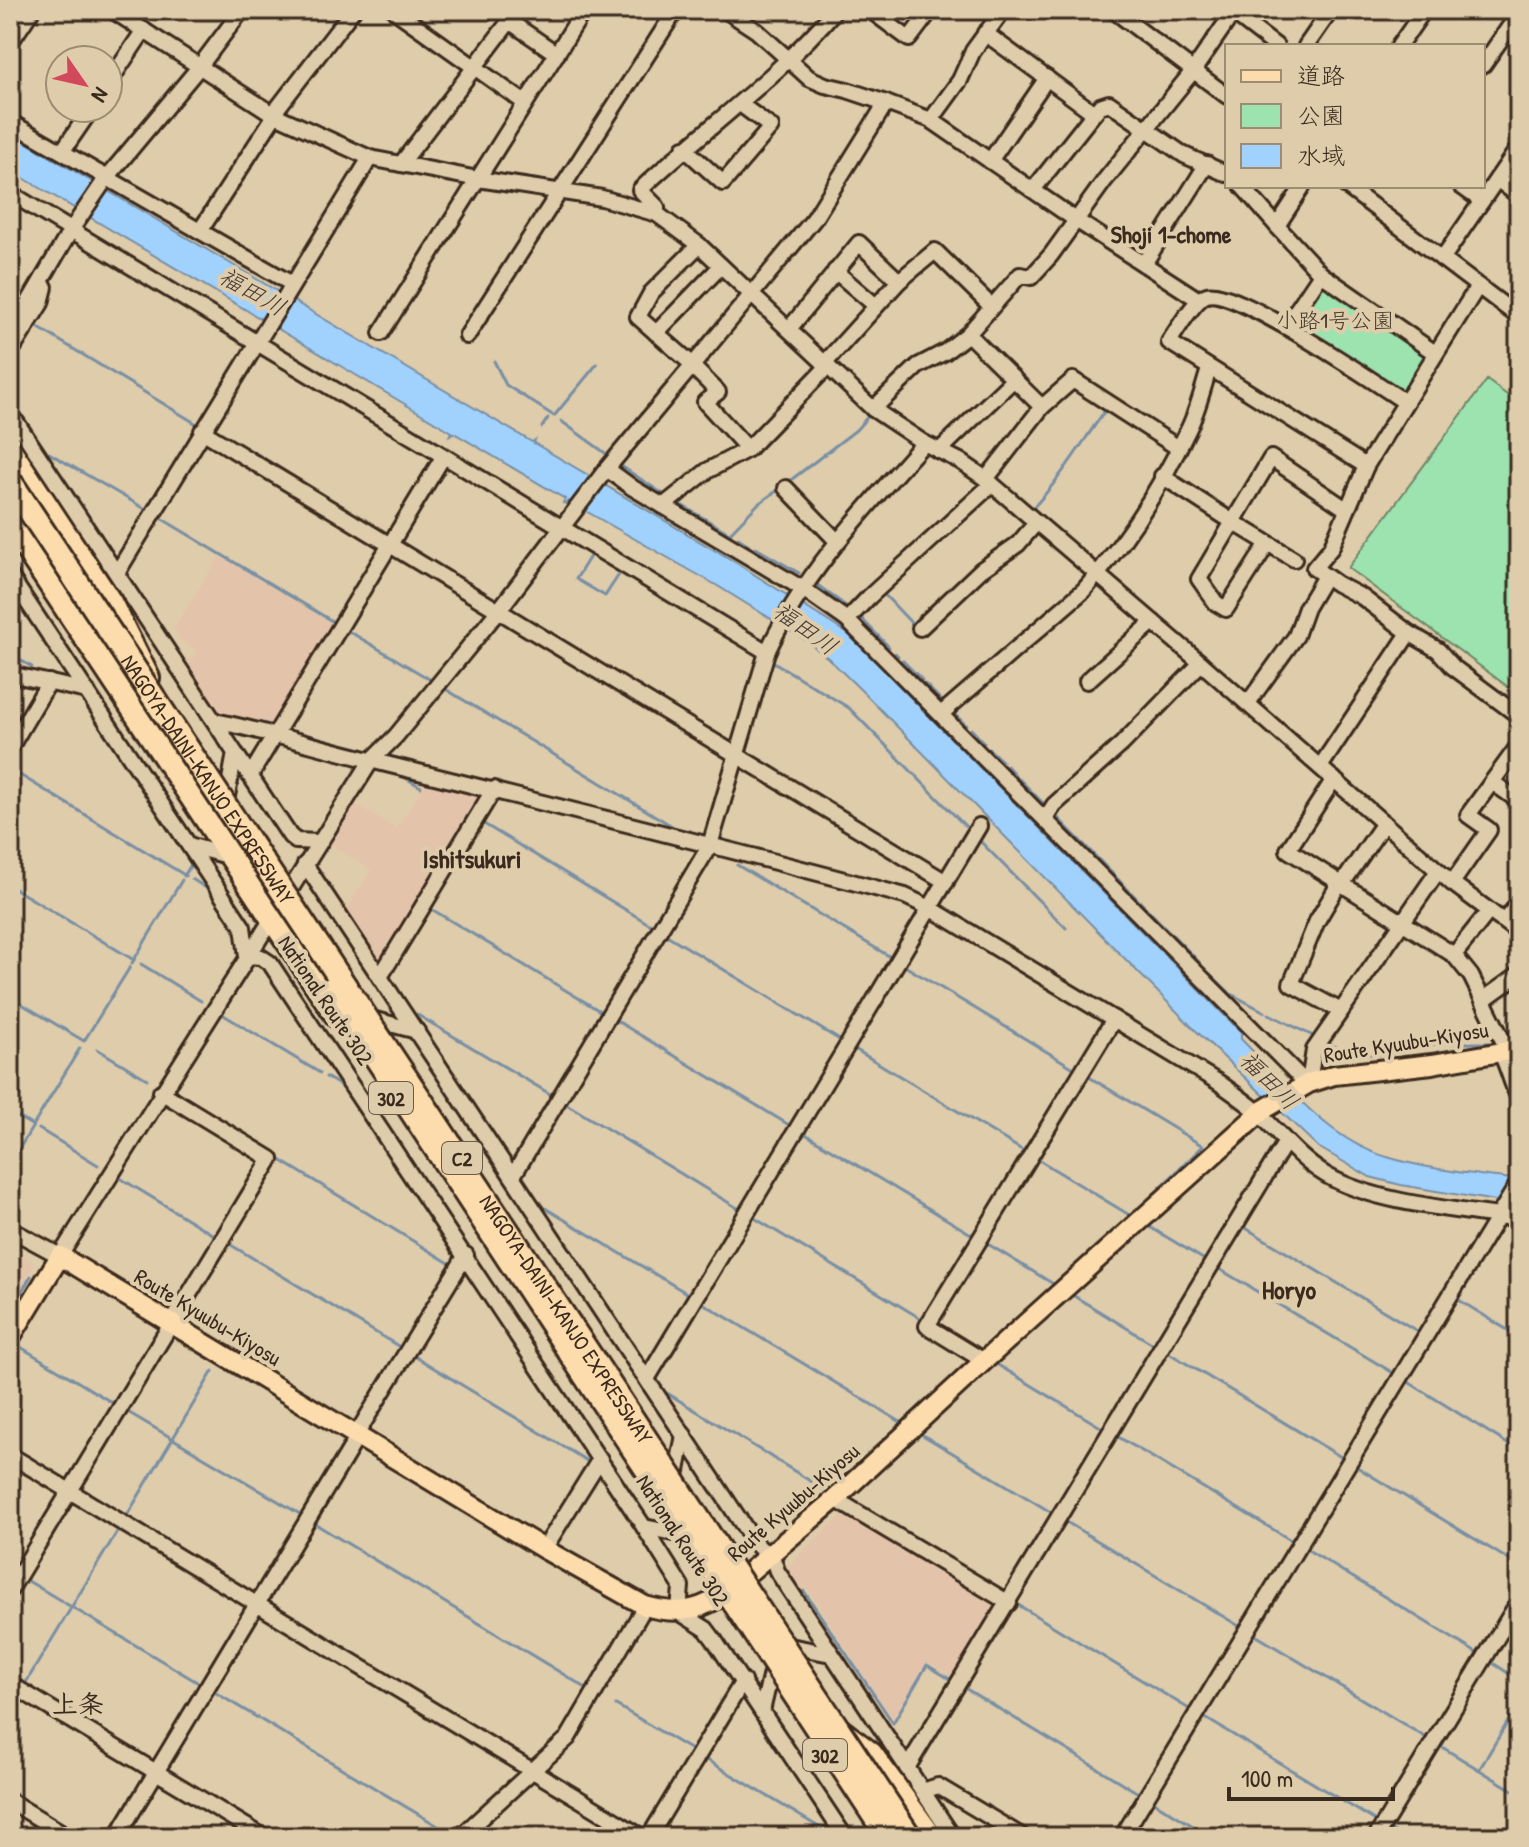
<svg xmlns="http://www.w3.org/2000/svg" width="1529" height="1847" font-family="'Patrick Hand','Klee One',sans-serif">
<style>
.built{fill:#e3c4ab}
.green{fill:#9de3b0;stroke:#6c8667;stroke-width:2}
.water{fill:#a1d2fe;stroke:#788fa4;stroke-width:2}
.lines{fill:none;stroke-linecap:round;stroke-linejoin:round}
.stream{stroke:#788fa4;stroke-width:3}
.minor-casing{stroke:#3b2a1e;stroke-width:20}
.major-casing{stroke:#3b2a1e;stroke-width:24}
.highway-casing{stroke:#3b2a1e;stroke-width:28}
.minor{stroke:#dfccaa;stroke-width:14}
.major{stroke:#fcdcac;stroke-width:18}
.highway{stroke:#fcdcac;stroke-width:22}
.highway-bridge-casing{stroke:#3b2a1e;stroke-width:28;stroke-linecap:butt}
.highway-bridge{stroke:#fcdcac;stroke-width:22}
.labels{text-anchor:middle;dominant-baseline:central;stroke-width:8;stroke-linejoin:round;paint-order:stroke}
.shield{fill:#dfccaa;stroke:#6c5b48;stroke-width:2}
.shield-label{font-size:20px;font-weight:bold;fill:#3b2a1e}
.park-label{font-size:22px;fill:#453c2d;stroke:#dfccaa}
.street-label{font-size:22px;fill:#3b2a1e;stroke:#dfccaa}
.neighbourhood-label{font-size:24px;font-weight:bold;fill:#3b2a1e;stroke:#dfccaa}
.water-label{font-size:24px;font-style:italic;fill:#453b34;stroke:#dfccaa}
.quarter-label{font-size:26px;font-weight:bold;fill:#3b2a1e;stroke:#dfccaa}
</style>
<rect width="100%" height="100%" fill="#dfccaa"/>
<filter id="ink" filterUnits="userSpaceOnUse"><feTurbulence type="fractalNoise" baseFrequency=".0125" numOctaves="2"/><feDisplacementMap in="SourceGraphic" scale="16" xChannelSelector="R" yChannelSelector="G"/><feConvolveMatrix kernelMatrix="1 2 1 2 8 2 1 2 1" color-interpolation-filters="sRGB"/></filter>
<g filter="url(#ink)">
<g class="built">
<path d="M220,556L334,624L273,727L221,714L189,665L197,650L180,639L173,629Z"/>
<path d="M427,781L484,795L385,962H381L346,910L371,870L329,843L354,803L396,829Z"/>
<path d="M10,1248L32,1261L33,1267L10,1306Z"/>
<path d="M847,1510L1004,1605L958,1680L927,1662L893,1721L806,1587L801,1590L787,1570L790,1564Z"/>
</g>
<g class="green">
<path d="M1327,282L1425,352L1426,357L1405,392L1401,393L1296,327L1295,322L1321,283Z"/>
<path d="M1487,380L1519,404V695L1348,568Z"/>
</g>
<path class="water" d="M10,133L532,442L535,440L534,443L716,551L720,549L719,552L848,634L1241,1032V1039C1283,1081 1327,1140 1387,1157C1429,1170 1476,1174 1519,1180V1205L1401,1185L1370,1177L1318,1147L1191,1026L866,695L828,658L807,641L716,585L568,501L566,504L563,503L565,499L454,433L450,435L452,432L10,170Z"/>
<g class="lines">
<g class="stream">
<path d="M10,202L55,229"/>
<path d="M34,325L200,426"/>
<path d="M494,361L506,385L554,416L597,364"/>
<path d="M561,421L608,455"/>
<path d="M542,427L548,418"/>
<path d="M49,453L147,510"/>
<path d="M621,466L666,496"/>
<path d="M1369,477L1400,425"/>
<path d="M787,483L856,430L870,414"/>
<path d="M676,502L731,534"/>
<path d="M1032,509C1059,481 1083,441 1107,408"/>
<path d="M159,517L337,624"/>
<path d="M730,533L758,504L781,488"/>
<path d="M738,538L749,545"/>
<path d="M756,548L799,573"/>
<path d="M592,553L576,579L605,596L622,570"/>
<path d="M816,584L851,610"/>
<path d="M881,591L914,626"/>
<path d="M858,615L889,647"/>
<path d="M345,629L431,680"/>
<path d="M895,653L898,656"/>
<path d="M10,654L32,667"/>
<path d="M902,660L922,680"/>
<path d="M772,661L849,708L970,831"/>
<path d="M925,684L945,704"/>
<path d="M447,690L672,826"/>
<path d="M951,711L966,725"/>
<path d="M971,729L984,743"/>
<path d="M989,749L1002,761"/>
<path d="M1007,766L1015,775"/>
<path d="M10,769L186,876"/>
<path d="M400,775L421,787"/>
<path d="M1019,779L1047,807"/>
<path d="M238,786L240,771"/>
<path d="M1053,813L1199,962"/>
<path d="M479,821L654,927"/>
<path d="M978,839L1066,928"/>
<path d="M737,865L892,958"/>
<path d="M184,876L192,863"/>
<path d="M192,879L206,888"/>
<path d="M10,886L134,960"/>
<path d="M428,907L605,1014"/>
<path d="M665,934L838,1039"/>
<path d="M132,963L182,880"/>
<path d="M141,964L201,1001"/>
<path d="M903,965L1077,1070"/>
<path d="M1209,973L1231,994L1265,1012"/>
<path d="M10,997L84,1041L130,967"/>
<path d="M222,1014L320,1073"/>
<path d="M416,1014L555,1097"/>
<path d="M1269,1014L1317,1038"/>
<path d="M612,1018L794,1128"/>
<path d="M1325,1042L1351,1054H1389L1439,1043H1496"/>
<path d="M853,1048L1027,1153"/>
<path d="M97,1049L147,1079"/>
<path d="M326,1077L341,1086"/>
<path d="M563,1102L744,1212"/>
<path d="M10,1112L33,1126"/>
<path d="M39,1129L98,1165"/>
<path d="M802,1132L976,1237"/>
<path d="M1034,1157L1131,1216L1203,1146L1084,1074"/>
<path d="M277,1158L454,1266"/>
<path d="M10,1164L80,1048"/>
<path d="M120,1178L217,1237"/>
<path d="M545,1208L693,1297"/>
<path d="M751,1216L925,1321"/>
<path d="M1150,1227L1208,1262"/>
<path d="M1244,1227L1422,1334"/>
<path d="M983,1241L1055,1285"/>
<path d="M226,1242L403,1349"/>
<path d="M1216,1267L1395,1374"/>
<path d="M1074,1296L1158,1347"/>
<path d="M1454,1297L1519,1337"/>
<path d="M701,1302L904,1424"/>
<path d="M10,1311L31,1276"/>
<path d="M19,1346L116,1405"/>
<path d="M985,1347L1124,1222"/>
<path d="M1164,1350L1346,1460"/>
<path d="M411,1354L592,1464"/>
<path d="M998,1365L1104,1429"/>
<path d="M955,1374L972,1359"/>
<path d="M1405,1380L1519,1451"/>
<path d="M667,1393L825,1490"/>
<path d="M126,1411L305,1517"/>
<path d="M909,1416L950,1379"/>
<path d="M921,1434L1054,1514"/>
<path d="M1115,1435L1294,1542"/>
<path d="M879,1444L901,1424"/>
<path d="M863,1459L873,1450"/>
<path d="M1352,1464L1519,1566"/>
<path d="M126,1517L213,1371"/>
<path d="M1063,1520L1244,1629"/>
<path d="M312,1522L586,1688"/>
<path d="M1303,1547L1480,1655"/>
<path d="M23,1578L202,1685"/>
<path d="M802,1592L804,1591L893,1723L927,1665L953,1681"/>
<path d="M1015,1603L1194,1712"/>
<path d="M1252,1633L1430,1740"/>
<path d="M1488,1660L1519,1680"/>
<path d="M25,1684L120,1527"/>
<path d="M963,1687L1140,1794"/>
<path d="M211,1690L453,1835"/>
<path d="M616,1705L693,1751"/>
<path d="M10,1710L19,1695"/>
<path d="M1202,1716L1379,1823"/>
<path d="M1437,1744L1519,1794"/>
<path d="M702,1757L832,1835"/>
<path d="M530,1762L560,1736L585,1694"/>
<path d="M1479,1770L1519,1703"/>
<path d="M1151,1800L1211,1837"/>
<path d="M1386,1827L1403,1837"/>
</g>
<g class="minor-casing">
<g id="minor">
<path d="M112,10L273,114L370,158L478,179L602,198L657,214L699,245L873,409L924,443L960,461L986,479L1201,663L1452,883L1519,933"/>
<path d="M394,10L525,103"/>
<path d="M725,10L757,31L809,78L825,85L847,90L886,103"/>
<path d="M870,10L909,39L931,10"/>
<path d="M1113,10L1227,96"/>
<path d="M1229,10L1276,46"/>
<path d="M509,21L557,54"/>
<path d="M985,33L1094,113L1033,190"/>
<path d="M10,43L32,10"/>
<path d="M1306,46L1331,10"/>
<path d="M1399,46L1424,10"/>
<path d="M1483,65L1519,13"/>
<path d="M108,84L144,30"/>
<path d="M1094,113L1100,106L1109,103L1184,155L1227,174"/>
<path d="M273,114L353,10"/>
<path d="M931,120L960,80L973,51L1003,10"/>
<path d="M10,122L292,284"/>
<path d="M66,146L92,108"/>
<path d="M684,148L723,183L771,127L740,104"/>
<path d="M990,161L1047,78"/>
<path d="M401,164L518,10"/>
<path d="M1497,179L1519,196"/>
<path d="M1242,186L1277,226L1303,186"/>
<path d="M1346,186L1519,317"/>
<path d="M1461,186L1482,201"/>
<path d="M10,193L767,652"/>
<path d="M657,214V207L640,190C704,129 778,78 835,10"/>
<path d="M1277,226L1321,274L1435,353"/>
<path d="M200,231L275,115"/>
<path d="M1442,259L1519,147"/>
<path d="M1144,264L1207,164"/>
<path d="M835,271L876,306"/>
<path d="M1478,286L1366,466L1331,548L1314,568L1337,584L1362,597L1409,633L1438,650L1453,667L1519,716"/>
<path d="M1286,326L1321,274"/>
<path d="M789,329L859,243L899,281"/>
<path d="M381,333L584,10"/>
<path d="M656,333L721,266"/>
<path d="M10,334L71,230L105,180L200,66L242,10"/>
<path d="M968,334L1042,407"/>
<path d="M467,336L676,10"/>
<path d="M10,353L41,303L45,287"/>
<path d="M824,364L899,281L935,251L991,306"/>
<path d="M693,365L638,317L651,293L699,245"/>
<path d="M692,366L718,392L705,402L748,449L827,367"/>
<path d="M873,409L918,366L945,352L968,334L1020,275L1031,277L1051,255L1105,180L1193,71L1235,10"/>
<path d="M10,418L17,423L290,836L296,841L319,842"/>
<path d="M202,431L946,882"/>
<path d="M939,451L1014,379"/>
<path d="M1366,466L1169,342C1176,331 1196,298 1207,295C1233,286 1376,383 1405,402"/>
<path d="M607,469L633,488L803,589L847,620L1299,1076L1309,1083"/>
<path d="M1162,476L1233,522L1294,559"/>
<path d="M986,479L1042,407L1073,380L1177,447"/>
<path d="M786,488L836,540"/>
<path d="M663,506L707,471L748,449"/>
<path d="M1268,543L1226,609L1216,603L1199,579L1271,458L1346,509"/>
<path d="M117,573L370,158"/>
<path d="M10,576L243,927L247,956L261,957L270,963L644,1527L681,1586L679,1612L706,1629L715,1641L845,1837"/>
<path d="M847,620L869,597L992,484"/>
<path d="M920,628L981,570L1018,544L1036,523"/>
<path d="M10,674L87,691"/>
<path d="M1087,681L1153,622"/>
<path d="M1248,703L1296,636L1306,608L1325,576"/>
<path d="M941,714L1084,590C1125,543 1162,485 1189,428C1198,409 1203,388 1209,369"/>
<path d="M215,721C269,732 321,748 374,761C552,805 729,849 905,896L930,908L1218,1082C1232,1092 1245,1101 1258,1112C1280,1134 1298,1158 1326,1175C1375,1204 1462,1210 1519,1219"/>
<path d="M1519,745L1492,782L1519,801"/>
<path d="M10,748L49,682"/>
<path d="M1320,767L1409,633"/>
<path d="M250,776L443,457"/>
<path d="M1334,779L1288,850L1454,955L1471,976L1508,1051L1504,1060C1510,1074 1512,1085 1519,1098"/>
<path d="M225,807L235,753"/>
<path d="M1045,819L1054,805L1122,744L1201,663"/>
<path d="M189,845L230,857"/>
<path d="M305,864L755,1543L762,1550L771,1553L777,1571L953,1837"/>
<path d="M1340,882L1317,921L1291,984L1341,1011"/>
<path d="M1452,883L1489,830L1468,815L1492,782"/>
<path d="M1342,884L1384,823"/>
<path d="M1504,921L1519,903"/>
<path d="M1454,955L1489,911"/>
<path d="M380,977L494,789"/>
<path d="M1483,1000L1519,974"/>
<path d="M364,1017L417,1031"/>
<path d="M1309,1083L1314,1050L1438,871"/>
<path d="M513,1176L710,845L767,652C806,570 864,510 924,443"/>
<path d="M10,1229L60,1256L371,761L396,736L499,610L605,471L814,219L886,103L931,120L1076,220L1199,300"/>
<path d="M984,1361L927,1326L1114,1019"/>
<path d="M647,1379L979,826"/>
<path d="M356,1435L466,1255"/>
<path d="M10,1455L642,1837"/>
<path d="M674,1486L684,1435"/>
<path d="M835,1499L1009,1603"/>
<path d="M644,1527L679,1534"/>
<path d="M544,1549L600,1459"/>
<path d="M10,1590L271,1159L161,1092"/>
<path d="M779,1644L831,1654"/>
<path d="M10,1684L264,1837"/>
<path d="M762,1711L771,1673"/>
<path d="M907,1768L1285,1143"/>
<path d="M923,1791L938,1786L1023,1837"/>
<path d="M10,1801L69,1837"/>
<path d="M117,1837L358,1436"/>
<path d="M460,1837L568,1738L645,1606"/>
<path d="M649,1837L743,1681"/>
<path d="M1122,1837L1519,1182"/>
<path d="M1376,1837L1519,1601"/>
</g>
</g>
<g class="major-casing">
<path id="major" d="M10,1338L60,1256L544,1549L645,1606C674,1614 694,1613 720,1597L835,1499L984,1361L1263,1110L1309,1083L1334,1075L1432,1064L1519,1049"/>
</g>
<g class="highway-casing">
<g id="highway">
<path d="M10,450L110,602L148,678"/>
<path d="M10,524L337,1016"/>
<path d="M837,1728L871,1754L931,1837"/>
</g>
</g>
<use href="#minor" class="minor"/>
<use href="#major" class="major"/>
<use href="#highway" class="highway"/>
<g class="highway-bridge-casing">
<g id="highway-bridge">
<path id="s1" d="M10,481L910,1837"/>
<path d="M331,989L888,1837"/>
</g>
</g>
<use href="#highway-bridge" class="highway-bridge"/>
</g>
</g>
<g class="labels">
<g class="shield">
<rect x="369" y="1082" width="44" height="32" rx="6"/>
<rect x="442" y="1142" width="40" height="32" rx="6"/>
<rect x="803" y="1739" width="44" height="32" rx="6"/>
</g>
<g class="shield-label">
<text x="391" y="1098">302</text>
<text x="462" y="1158">C2</text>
<text x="825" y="1755">302</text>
</g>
<g class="park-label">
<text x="1335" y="320">小路1号公園</text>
</g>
<g class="street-label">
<text stroke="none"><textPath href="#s1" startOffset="358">NAGOYA-DAINI-KANJO EXPRESSWAY</textPath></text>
<text transform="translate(326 1000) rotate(56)">National Route 302</text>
<text transform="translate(1406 1042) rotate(-9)">Route Kyuubu-Kiyosu</text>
<text transform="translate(208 1317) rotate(31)">Route Kyuubu-Kiyosu</text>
<text stroke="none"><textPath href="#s1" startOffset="1006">NAGOYA-DAINI-KANJO EXPRESSWAY</textPath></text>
<text transform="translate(793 1502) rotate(-41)">Route Kyuubu-Kiyosu</text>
<text transform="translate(683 1540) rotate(57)">National Route 302</text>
</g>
<g class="neighbourhood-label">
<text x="1171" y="234">Shoji 1-chome</text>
</g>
<g class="water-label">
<text transform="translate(253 291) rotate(30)">福田川</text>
<text transform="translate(806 628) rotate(36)">福田川</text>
<text transform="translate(1270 1080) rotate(45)">福田川</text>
</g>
<g class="quarter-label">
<text x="472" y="858">Ishitsukuri</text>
<text x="1289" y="1289">Horyo</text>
<text x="78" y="1703">上条</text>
</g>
</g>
<rect width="1529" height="1847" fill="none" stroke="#dfccaa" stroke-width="40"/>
<rect x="20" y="20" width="1489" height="1807" fill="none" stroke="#3b2a1e" stroke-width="3" filter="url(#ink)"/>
<rect x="1225" y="44" width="260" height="144" fill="#dfccaa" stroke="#9d8b72" stroke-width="2"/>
<rect x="1241" y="70" width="40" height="12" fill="#fcdcac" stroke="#9d8b72" stroke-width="2"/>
<text x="1297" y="84" font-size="24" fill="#3b2a1e">道路</text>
<rect x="1241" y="104" width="40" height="24" fill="#9de3b0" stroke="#9d8b72" stroke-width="2"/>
<text x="1297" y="124" font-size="24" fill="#3b2a1e">公園</text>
<rect x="1241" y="144" width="40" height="24" fill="#a1d2fe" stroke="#9d8b72" stroke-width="2"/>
<text x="1297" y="164" font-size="24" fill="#3b2a1e">水域</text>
<g transform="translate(84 84) rotate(124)"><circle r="38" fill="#dfccaa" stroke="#9d8b72" stroke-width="2"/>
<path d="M0-6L14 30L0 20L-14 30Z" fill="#d1495b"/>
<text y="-12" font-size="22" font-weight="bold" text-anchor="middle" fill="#3b2a1e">N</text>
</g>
<path d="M1229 1787v12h164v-12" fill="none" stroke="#3b2a1e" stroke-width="4"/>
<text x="1241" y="1787" font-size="24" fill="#3b2a1e" stroke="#dfccaa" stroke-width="6" paint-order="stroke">100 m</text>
</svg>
